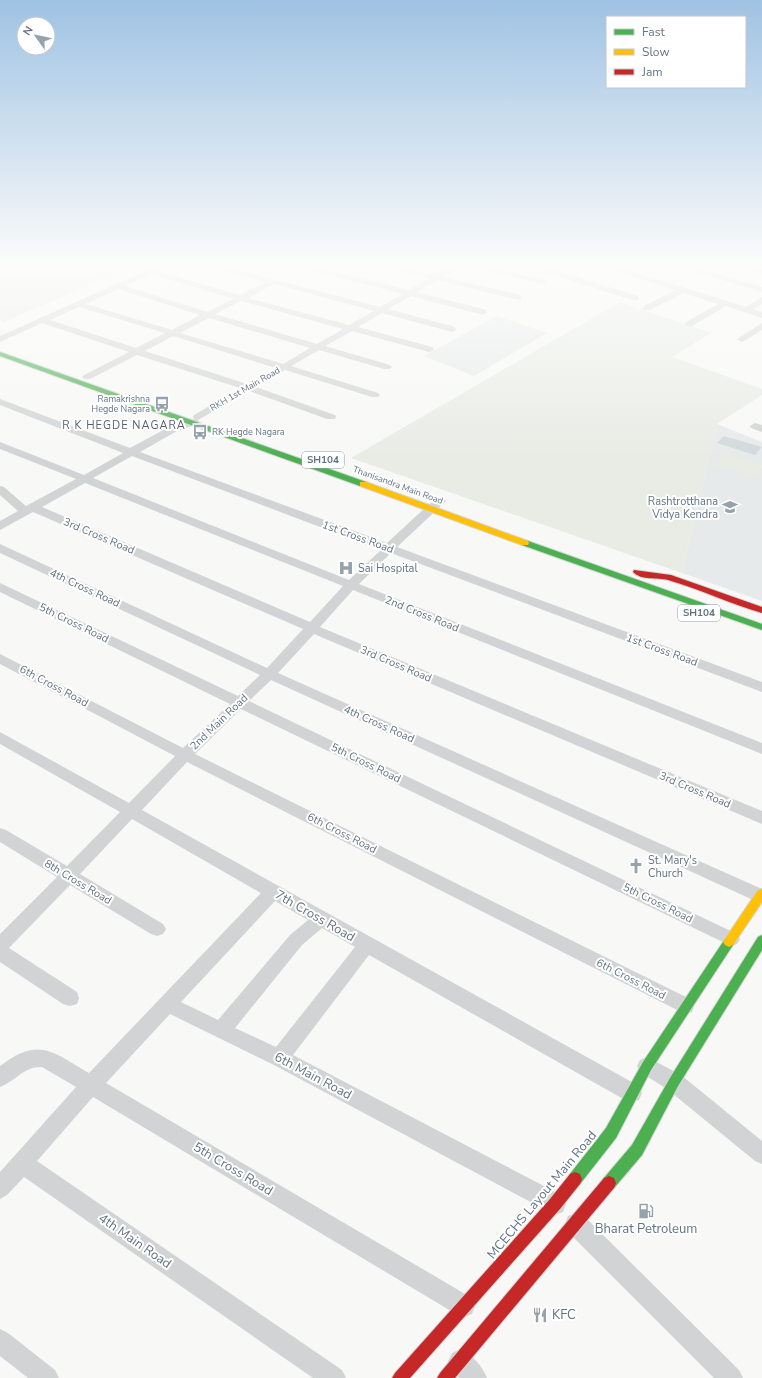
<svg xmlns="http://www.w3.org/2000/svg" width="762" height="1378" font-family="'Nunito Sans',sans-serif">
<style>
.built{fill:#e7eaea}
.green{fill:#e8ece5}
.water{fill:#d2d9dc}
.lines{fill:none;stroke-linecap:round;stroke-linejoin:round}
.fast-casing{stroke:#d3d5d7;stroke-width:2}
.slow-casing{stroke:#d3d5d7;stroke-width:2}
.jam-casing{stroke:#d3d5d7;stroke-width:2}
.street{fill:#d2d3d4;fill-rule:evenodd}
.fast{fill:#4caf50;fill-rule:evenodd}
.slow{fill:#ffc107;fill-rule:evenodd}
.jam{fill:#c62828;fill-rule:evenodd}
.labels{text-anchor:middle;dominant-baseline:central;stroke-width:4;stroke-linejoin:round;paint-order:stroke}
.far-street-label{font-size:9px;fill:#627484;stroke:#fff}
.far-poi-label{font-size:9px;fill:#627484;stroke:#fff;text-anchor:end}
.shield{fill:#fff;stroke:#919ea9;stroke-width:1}
.shield-label{font-size:10px;font-weight:bold;fill:#627484}
.far-quarter-label{font-size:11px;letter-spacing:1px;fill:#54626e;stroke:#fff}
.poi-label{font-size:11px;fill:#627484;stroke:#fff;text-anchor:start}
.street-label{font-size:11px;fill:#627484;stroke:#fff}
.near-street-label{font-size:13px;fill:#627484;stroke:#fff}
.near-poi-label{font-size:13px;fill:#627484;stroke:#fff}
</style>
<rect width="100%" height="100%" fill="#f8f8f7"/>
<g class="built">
<path d="M497,316L547,333L474,376L424,356Z"/>
<path d="M717,424L762,442V601L682,573Z"/>
</g>
<g class="green">
<path d="M0,265H136L4,322L0,320Z"/>
<path d="M620,302L711,333L672,357L762,389V395L717,424L682,573L351,458Z"/>
<path d="M724,453L762,465V467L755,477L714,465Z"/>
</g>
<path class="water" d="M724,436L762,447L755,455L717,443Z"/>
<g class="lines">
<g class="fast-casing">
<g id="fast">
<path d="M0,352L366,482L367,484L366,486H360L0,356Z"/>
<path d="M522,541H528L762,624V630L522,545Z"/>
<path d="M762,935V950L678,1086L642,1155L614,1188L609,1190L604,1188L602,1183L604,1178L632,1145L670,1078L758,937Z"/>
<path d="M729,937L733,939L735,942L733,945L651,1070L616,1138L580,1184L575,1186L570,1184L568,1179L570,1174L606,1128L643,1062L725,939Z"/>
</g>
</g>
<g class="slow-casing">
<g id="slow">
<path d="M360,482H366L528,541L529,543L528,545H522L360,486Z"/>
<path d="M762,889V902L733,945L729,947L725,945L723,942L725,939L758,890Z"/>
</g>
</g>
<g class="jam-casing">
<g id="jam">
<path d="M634,570L671,575L762,607V613C730,604 700,589 668,580C657,577 642,581 633,572Z"/>
<path d="M575,1172L580,1174L582,1179L580,1184L560,1209L410,1378H392L395,1373L550,1199L570,1174Z"/>
<path d="M609,1176L614,1178L616,1183L614,1188L455,1378H437L440,1373L604,1178Z"/>
</g>
</g>
<g class="street">
<path d="M159,265H169L158,271L239,295L266,282L208,267L207,265H219L380,307L403,294L297,267L296,265H308L409,290L429,278L380,267L379,265H391L435,275L453,265H462L461,267L443,277L521,295L522,297L521,299L518,300L438,280L417,292L486,310L487,312L483,315L411,296L388,309L455,327L456,329L455,331L452,332L382,313L358,327L432,347L434,349L432,351L429,352L352,331L325,346L390,365L392,367L390,369H384L319,350L291,366L378,393L380,395L378,397H372L285,370L256,387L335,415L336,417L335,419H327L249,391L198,420L199,422L198,424L177,431L140,452L387,543L427,506L436,499H444L446,501L444,503L397,547L762,682V692L391,553L359,584L762,743V754L353,590L320,627L762,811V824L314,634L278,673L762,889V904L271,680L249,701L737,934L740,939L737,944L731,946L241,709L195,754L692,1000L694,1006L692,1012L685,1014L187,762L142,810L639,1086L642,1093L639,1100L632,1102L625,1100L369,955L293,1055L563,1196L566,1204L563,1212L555,1215L272,1064L170,1014L106,1083L472,1298L475,1306L472,1314L464,1317L456,1314L93,1097L37,1161L342,1370L346,1378H313L24,1177L7,1195L0,1199V1172L76,1087L42,1067C24,1066 16,1081 0,1087V1066C39,1036 53,1052 89,1073L261,893L132,819L80,874L163,924L166,929L163,934L157,936L151,934L70,885L9,948L77,992L79,998L77,1004L70,1006L63,1004L0,962V934L57,877L0,842V828L6,830L67,866L120,812L0,744V732L129,803L175,756L0,664V654L183,748L230,704L0,592V583L238,696L260,675L0,553V544L267,668L303,629L33,512L0,530V521L18,511L0,495V486L4,487L26,506L76,479L0,449V442L84,475L123,453L0,405V399L130,448L169,427L194,419L193,417L194,415L240,388L137,355L90,379H84L82,377L84,375L129,352L42,323L0,342V336ZM151,274L233,299L207,312L125,286ZM274,284L374,311L349,325L248,298ZM118,289L200,315L172,330L86,304ZM241,301L343,329L317,344L215,314ZM79,307L165,333L136,348L50,320ZM209,318L310,348L283,364L180,333ZM173,336L276,368L247,384L145,351ZM132,456L381,550L349,580L93,478ZM85,483L343,586L310,622L42,507ZM275,901L308,920L290,935L218,1020L181,1002ZM322,928L355,947L276,1047L235,1028L302,945Z"/>
<path d="M471,265H483L545,280L546,282L542,284L472,267Z"/>
<path d="M527,265H538L638,296L639,298L638,300H632L528,267Z"/>
<path d="M601,265H612L746,307L762,297V304L753,309L762,312V318L726,306L692,326H686L685,324L686,322L718,304L683,293L650,310H644L643,308L644,306L675,290L602,267Z"/>
<path d="M678,265H689L762,287V292L679,267Z"/>
<path d="M733,265H744L762,270V274L734,267Z"/>
<path d="M762,323V330L744,341L741,342L737,339Z"/>
<path d="M755,423L762,425V432L751,428L750,426Z"/>
<path d="M647,1057L681,1075L762,1141V1164L755,1161L667,1089L640,1072L637,1066L640,1060Z"/>
<path d="M576,1213L584,1216L739,1370L743,1378H714L568,1232L565,1224L568,1216Z"/>
<path d="M0,1329L8,1333L55,1370L59,1378H28L0,1356Z"/>
<path d="M460,1349C472,1354 482,1366 487,1378H459L452,1369L448,1361L452,1353Z"/>
</g>
<use href="#fast" class="fast"/>
<use href="#slow" class="slow"/>
<use href="#jam" class="jam"/>
</g>
<linearGradient id="sky" x2="0" y2="1"><stop stop-color="#9fc3e3"/><stop offset="0.58" stop-color="#fcfcfb"/><stop offset="1" stop-color="#fcfcfb" stop-opacity="0"/></linearGradient>
<rect width="762" height="457" fill="url(#sky)"/>
<defs>
<g id="bus-bare" transform="scale(1.2)"><path d="M-5-6H5V4H4V6H2V4H-2V6H-4V4H-5ZM-3.5-4V0h7V-4ZM-3.5 1.2v1.5H-2V1.2ZM2 1.2v1.5H3.5V1.2Z" fill="#96a2ac" stroke="#fff" stroke-width="2.5" paint-order="stroke"/></g>
<g id="school-bare" transform="scale(1.2)"><path d="M0-5L7-2L0 1L-7-2ZM-4 1L0 2.5L4 1V4Q0 6-4 4Z" fill="#96a2ac" stroke="#fff" stroke-width="2.5" paint-order="stroke"/></g>
<g id="hospital-bare" transform="scale(1.2)"><path d="M-5-5h3v3.5h4V-5h3V5h-3V1.5h-4V5h-3Z" fill="#96a2ac" stroke="#fff" stroke-width="2.5" paint-order="stroke"/></g>
<g id="church-bare" transform="scale(1.2)"><path d="M-1.2-6h2.4v3.5h3.3v2.4h-3.3V6h-2.4V-.1h-3.3v-2.4h3.3Z" fill="#96a2ac" stroke="#fff" stroke-width="2.5" paint-order="stroke"/></g>
<g id="fuel-bare" transform="scale(1.2)"><path d="M-5.5-6h7V0h2V4h1.3V-2.5L3-4.5l.8-.8L6-3V5H2.5V1h-1V6h-7ZM-4.2-4.7v3.2H.2V-4.7Z" fill="#96a2ac" stroke="#fff" stroke-width="2.5" paint-order="stroke"/></g>
<g id="restaurant-bare" transform="scale(1.2)"><path d="M-5-6h1v4h1v-4h1v4h1v-4h1v5L-1.5 .5V6h-2V.5L-5-1ZM5-6V6H3V1.5H1.5Q1.5-4 5-6Z" fill="#96a2ac" stroke="#fff" stroke-width="2.5" paint-order="stroke"/></g>
</defs>
<g fill-rule="evenodd">
<use href="#bus-bare" x="162" y="404"/>
<use href="#bus-bare" x="200" y="432"/>
<use href="#school-bare" x="730" y="507"/>
<use href="#hospital-bare" x="346" y="568"/>
<use href="#church-bare" x="636" y="866"/>
<use href="#fuel-bare" x="646" y="1211"/>
<use href="#restaurant-bare" x="540" y="1315"/>
</g>
<g class="labels">
<g class="far-street-label">
<text transform="translate(245 389) rotate(-30)">RKH 1st Main Road</text>
<text transform="translate(398 485) rotate(20)">Thanisandra Main Road</text>
</g>
<g class="far-poi-label">
<text x="150" y="399">Ramakrishna<tspan x="150" dy="10">Hegde Nagara</tspan></text>
<text x="212" y="432" text-anchor="start">RK Hegde Nagara</text>
</g>
<g class="shield">
<rect x="302" y="452" width="42" height="16" rx="3"/>
<rect x="678" y="605" width="42" height="16" rx="3"/>
</g>
<g class="shield-label">
<text x="323" y="460">SH104</text>
<text x="699" y="613">SH104</text>
</g>
<g class="far-quarter-label">
<text x="124" y="425">R K HEGDE NAGARA</text>
</g>
<g class="poi-label">
<text x="718" y="501" text-anchor="end">Rashtrotthana<tspan x="718" dy="13">Vidya Kendra</tspan></text>
<text x="358" y="568">Sai Hospital</text>
<text x="648" y="860">St. Mary's<tspan x="648" dy="13">Church</tspan></text>
</g>
<g class="street-label">
<text transform="translate(99 536) rotate(23)">3rd Cross Road</text>
<text transform="translate(358 537) rotate(20)">1st Cross Road</text>
<text transform="translate(85 588) rotate(25)">4th Cross Road</text>
<text transform="translate(422 614) rotate(22)">2nd Cross Road</text>
<text transform="translate(74 623) rotate(26)">5th Cross Road</text>
<text transform="translate(662 650) rotate(20)">1st Cross Road</text>
<text transform="translate(396 664) rotate(23)">3rd Cross Road</text>
<text transform="translate(54 686) rotate(28)">6th Cross Road</text>
<text transform="translate(219 722) rotate(-44)">2nd Main Road</text>
<text transform="translate(379 724) rotate(24)">4th Cross Road</text>
<text transform="translate(366 763) rotate(26)">5th Cross Road</text>
<text transform="translate(695 790) rotate(23)">3rd Cross Road</text>
<text transform="translate(342 833) rotate(27)">6th Cross Road</text>
<text transform="translate(78 882) rotate(31)">8th Cross Road</text>
<text transform="translate(658 903) rotate(26)">5th Cross Road</text>
<text transform="translate(631 979) rotate(27)">6th Cross Road</text>
</g>
<g class="near-street-label">
<text transform="translate(315 916) rotate(30)">7th Cross Road</text>
<text transform="translate(313 1076) rotate(28)">6th Main Road</text>
<text transform="translate(233 1169) rotate(31)">5th Cross Road</text>
<text transform="translate(542 1195) rotate(-50)">MCECHS Layout Main Road</text>
<text transform="translate(135 1241) rotate(35)">4th Main Road</text>
</g>
<g class="near-poi-label">
<text x="646" y="1229">Bharat Petroleum</text>
<text x="552" y="1315" text-anchor="start">KFC</text>
</g>
</g>
<rect x="606" y="16" width="140" height="72" fill="#ffffff" stroke="#c0c7ce"/>
<rect x="614" y="29" width="20" height="6" fill="#4caf50" stroke="#c0c7ce"/>
<text x="642" y="36" font-size="12" fill="#627484">Fast</text>
<rect x="614" y="49" width="20" height="6" fill="#ffc107" stroke="#c0c7ce"/>
<text x="642" y="56" font-size="12" fill="#627484">Slow</text>
<rect x="614" y="69" width="20" height="6" fill="#c62828" stroke="#c0c7ce"/>
<text x="642" y="76" font-size="12" fill="#627484">Jam</text>
<g transform="translate(36 36) rotate(303)"><circle r="19" fill="#ffffff" stroke="#c0c7ce"/>
<path d="M0-3L7 15L0 10L-7 15Z" fill="#96a2ac"/>
<text y="-6" font-size="11" font-weight="bold" text-anchor="middle" fill="#627484">N</text>
</g>
</svg>
